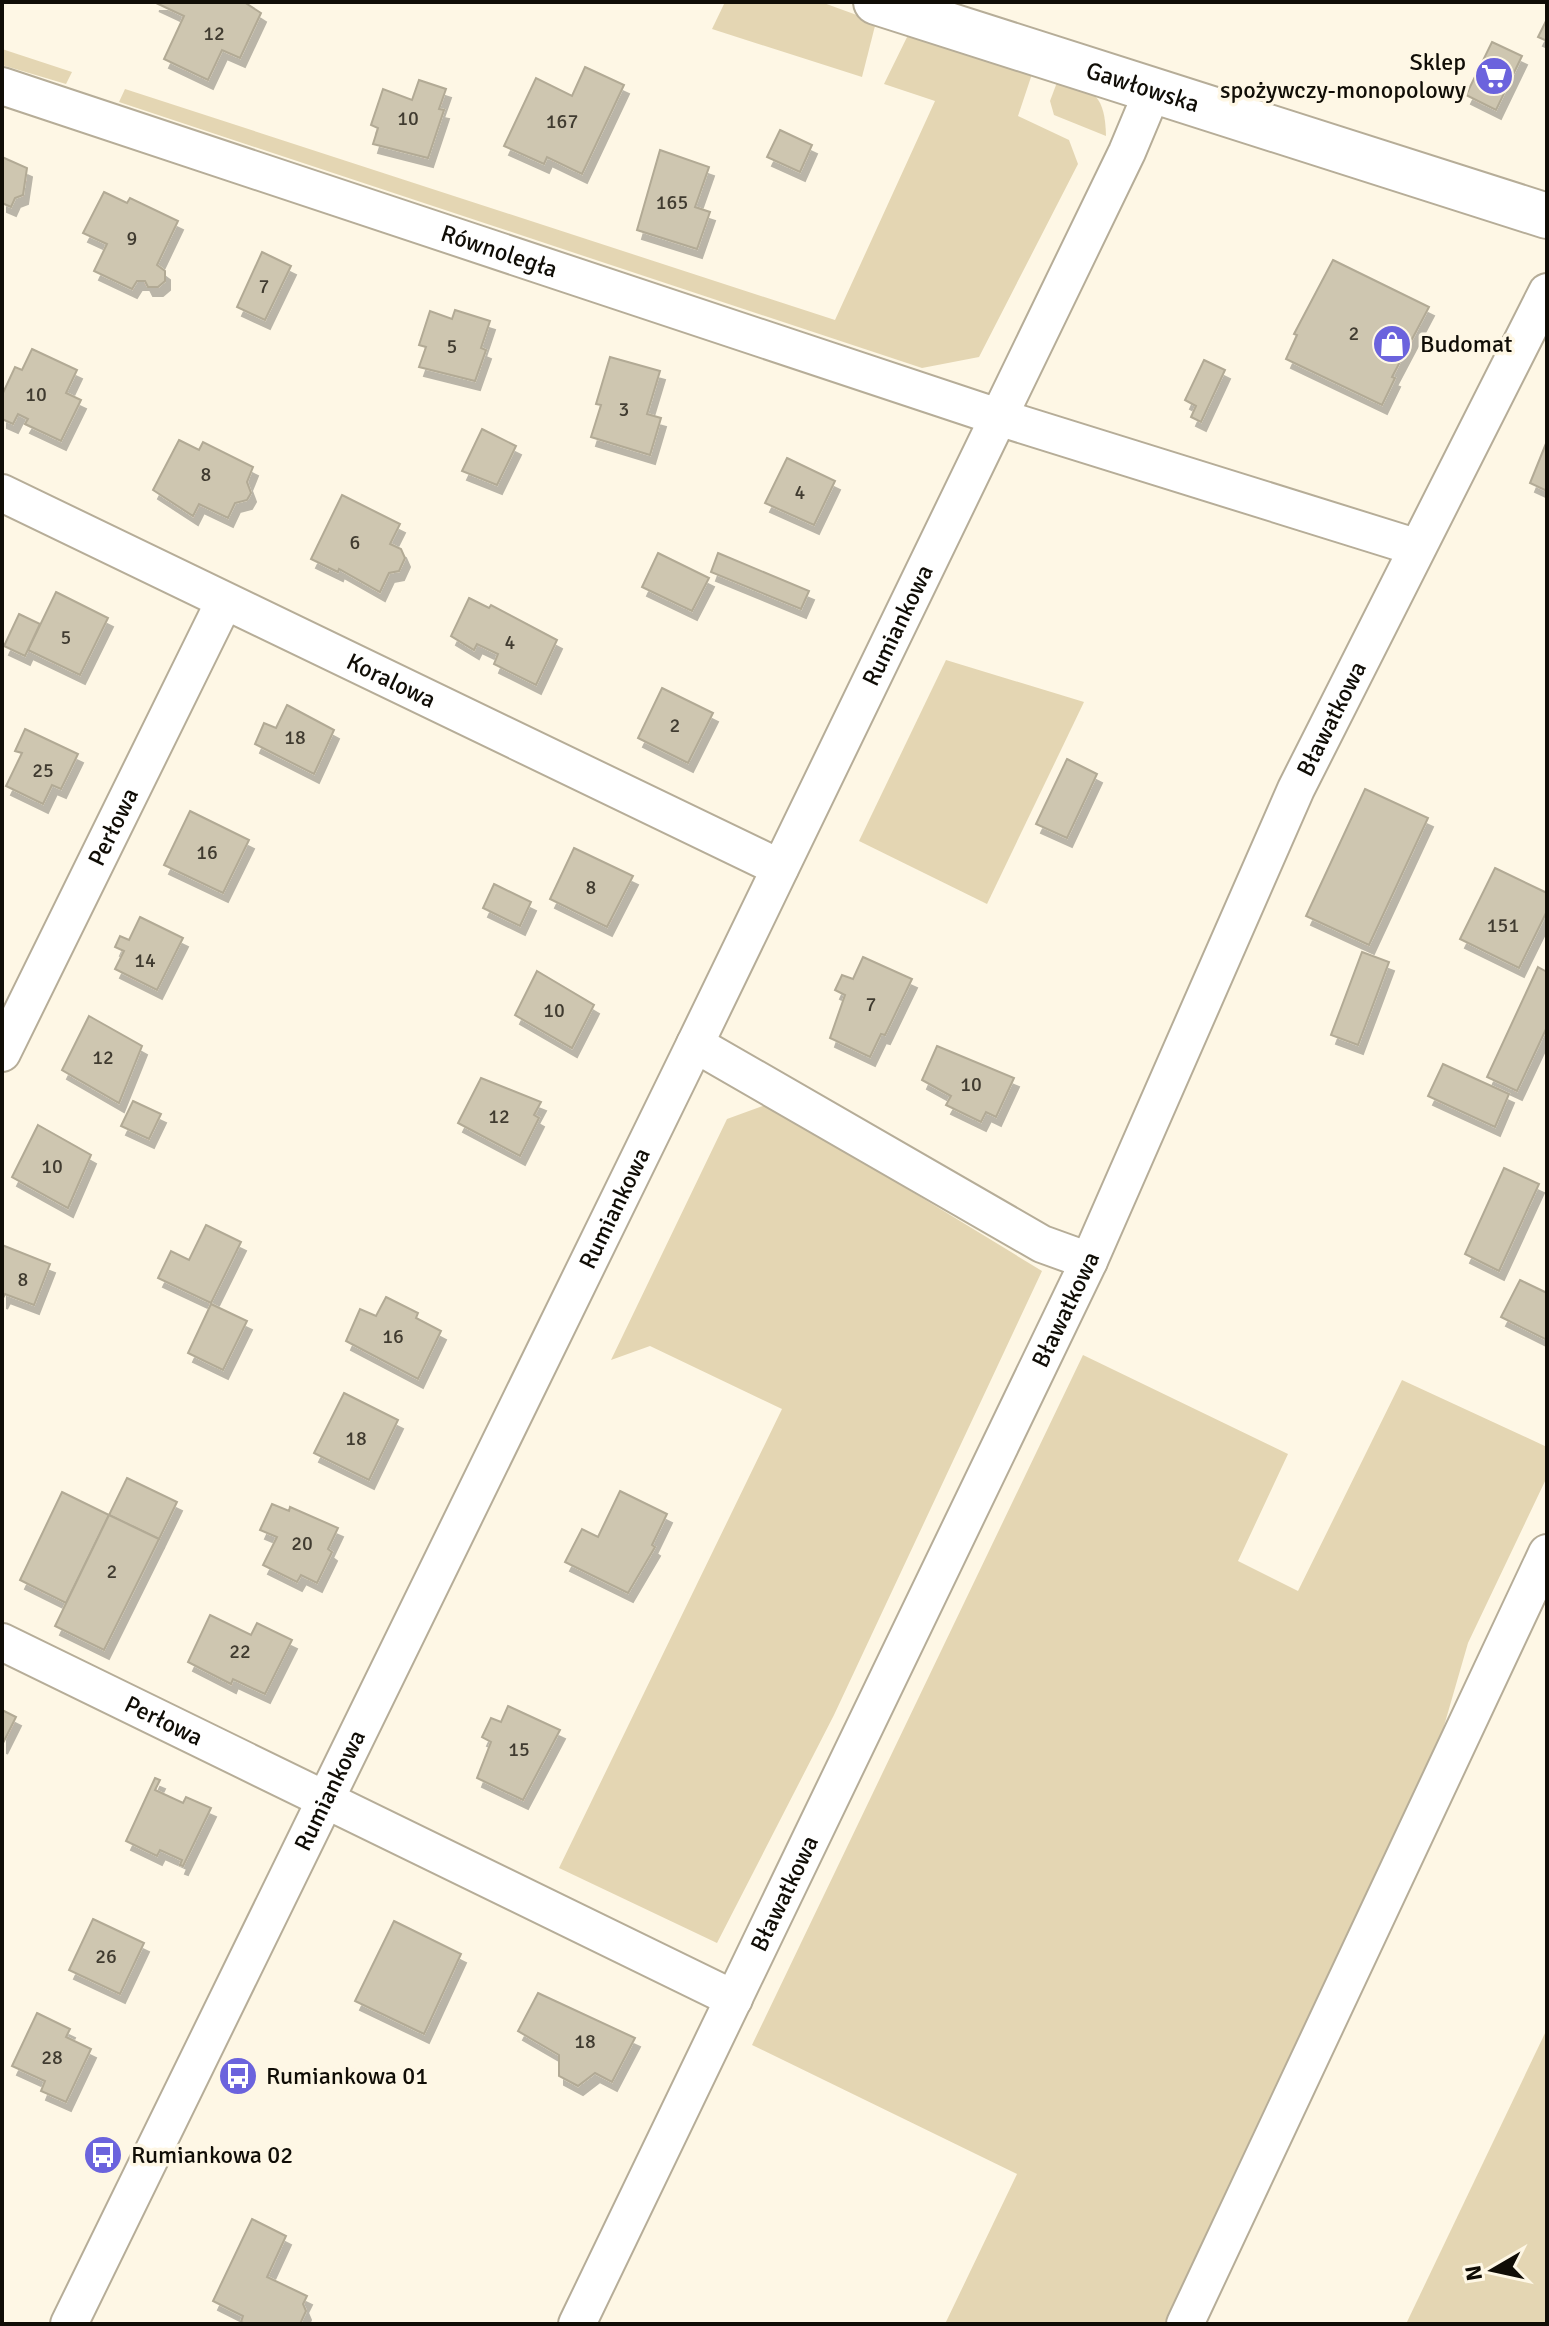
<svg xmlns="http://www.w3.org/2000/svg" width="1549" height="2326" font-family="Signika,sans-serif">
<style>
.green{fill:#e4d6b3}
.building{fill:#cec6b0;stroke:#b2aa95;stroke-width:2;filter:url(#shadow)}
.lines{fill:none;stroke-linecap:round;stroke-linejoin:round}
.street-casing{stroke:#b6ad98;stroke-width:40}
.secondary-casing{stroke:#b6ad98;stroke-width:48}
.street{stroke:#fff;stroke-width:36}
.secondary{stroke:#fff;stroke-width:44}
.labels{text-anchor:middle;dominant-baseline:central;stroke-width:7;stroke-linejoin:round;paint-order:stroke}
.number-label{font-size:20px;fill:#403b30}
.poi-label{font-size:24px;fill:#100d06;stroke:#fef7e5;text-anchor:start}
.street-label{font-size:24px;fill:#100d06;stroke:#fef7e5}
</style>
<defs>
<filter id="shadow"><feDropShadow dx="5" dy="9" stdDeviation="0" flood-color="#0004"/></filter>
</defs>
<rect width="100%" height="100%" fill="#fef7e5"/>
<g class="green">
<path d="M725,2H821L876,22L862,77L712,29Z"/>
<path d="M910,31L1034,68L1018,116L1069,140L1078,164L979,357L922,368L119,102L125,89L835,320L935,101L884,84Z"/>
<path d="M2,49L72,72L66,84L2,65Z"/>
<path d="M1059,77C1095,89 1105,97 1106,136L1054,115L1050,101Z"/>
<path d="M946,660L1084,702L987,904L859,841Z"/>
<path d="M768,1104L1042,1271L834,1715L717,1943L559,1868L782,1409L650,1346L611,1360L727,1119Z"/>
<path d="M1083,1355L1288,1454L1238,1561L1298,1591L1402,1380L1547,1447V1477L1468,1643L1442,1733L1173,2324H945L1017,2174L752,2045Z"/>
<path d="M1547,2029V2324H1406Z"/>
</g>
<g class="building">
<path d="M154,2H244L261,13L240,58L222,50L208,80L164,59L184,16Z"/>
<path d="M1547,19V41L1538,37Z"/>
<path d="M1492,42L1522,56L1496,110L1466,95Z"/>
<path d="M585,67L624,85L582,174L547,157L544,164L504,146L536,78L572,96Z"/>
<path d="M419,80L446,89L439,109L444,110L428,158L373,144L378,128L371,125L383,89L412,100Z"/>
<path d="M780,130L812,145L800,172L767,157Z"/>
<path d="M660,150L709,167L695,207L710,212L697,249L637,230Z"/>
<path d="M2,157L27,168L23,195L15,198L11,207L2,203Z"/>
<path d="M104,192L127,203L130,198L178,221L157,265L165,271V281L158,287H148L145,281H137L132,289L94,271L107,244L83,233Z"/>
<path d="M262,252L291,266L265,320L237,307Z"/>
<path d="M1333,260L1429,307L1392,377L1395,378L1382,405L1286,359L1297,335L1294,334Z"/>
<path d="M455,310L490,321L481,348L486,350L475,381L419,367L426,347L419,345L430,311L452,319Z"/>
<path d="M32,349L77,370L66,393L81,400L61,441L25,424L28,419L18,414L13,424L2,419V395L15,367L22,370Z"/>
<path d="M610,357L660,371L647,414L661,418L650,455L591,437L601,405L596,404Z"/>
<path d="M1204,360L1225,370L1201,422L1191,417L1196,406L1185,400Z"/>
<path d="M482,429L516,446L497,485L462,471Z"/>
<path d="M179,440L199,450L203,442L253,467L247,482L251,493L247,500L235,503L228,518L199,504L193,516L153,490Z"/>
<path d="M1547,441V491L1530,483Z"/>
<path d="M787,458L835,481L814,525L765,503Z"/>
<path d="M342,495L400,524L390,544L401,549L405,558L399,571L389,573L380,592L339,569L338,572L311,559Z"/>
<path d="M658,553L709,578L692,611L642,587Z"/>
<path d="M718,553L809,591L801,609L711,572Z"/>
<path d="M56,592L108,618L80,675L28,650Z"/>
<path d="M469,598L489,608L491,605L557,640L536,685L494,664L498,654L477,644L474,650L451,636Z"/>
<path d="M19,614L40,624L25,656L4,646Z"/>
<path d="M662,688L713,713L688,763L638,738Z"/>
<path d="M287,705L334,730L314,774L255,744L264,723L276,728Z"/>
<path d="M25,729L78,754L61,789L52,785L43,804L6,786L22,753L15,751Z"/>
<path d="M1067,759L1097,774L1067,838L1036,824Z"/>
<path d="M1365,789L1428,818L1369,945L1306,916Z"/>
<path d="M190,811L249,840L223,893L164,865Z"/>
<path d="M574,848L633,876L607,927L550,899Z"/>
<path d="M1495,868L1547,893V911L1519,968L1460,939Z"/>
<path d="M494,884L531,902L520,926L483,908Z"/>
<path d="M140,917L183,938L157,990L115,969L124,951L115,947L120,936L129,940Z"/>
<path d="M1362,952L1389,962L1358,1045L1331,1035Z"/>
<path d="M863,957L912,979L885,1035L881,1034L870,1057L830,1038L845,995L835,990L842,975L853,979Z"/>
<path d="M1538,967L1547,972V1027L1517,1091L1487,1077Z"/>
<path d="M537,971L594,1005L572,1048L515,1015Z"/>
<path d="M89,1016L142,1046L119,1103L62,1070Z"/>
<path d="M937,1046L1014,1078L996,1117L986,1112L981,1122L946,1105L951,1096L922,1080Z"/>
<path d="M1443,1064L1509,1094L1495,1127L1428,1096Z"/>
<path d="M481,1078L541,1102L534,1115L539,1118L520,1156L458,1123Z"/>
<path d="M133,1101L161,1114L149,1139L121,1126Z"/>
<path d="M38,1125L91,1155L68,1208L12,1177Z"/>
<path d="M1504,1168L1539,1184L1499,1271L1465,1254Z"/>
<path d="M206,1225L241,1242L211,1303L158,1278L171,1251L189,1260Z"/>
<path d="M2,1245L50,1264L34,1305L5,1294L2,1300Z"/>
<path d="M1520,1280L1547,1293V1340L1501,1317Z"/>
<path d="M386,1297L418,1313L416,1318L441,1331L418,1379L346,1341L360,1309L376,1316Z"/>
<path d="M211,1304L247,1321L223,1370L188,1353Z"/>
<path d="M344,1393L398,1420L369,1480L314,1453Z"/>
<path d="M127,1478L177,1502L159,1539L109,1515Z"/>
<path d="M620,1491L667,1514L652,1545L655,1547L628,1593L565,1562L582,1529L598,1537Z"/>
<path d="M62,1492L109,1515L66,1603L20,1580Z"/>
<path d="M272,1504L289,1511L290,1507L338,1528L328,1549L332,1552L317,1583L301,1575L297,1582L263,1565L277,1537L260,1530Z"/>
<path d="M109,1515L159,1539L104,1650L55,1626Z"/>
<path d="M210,1615L251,1635L257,1623L292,1640L265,1694L233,1679L231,1684L188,1662Z"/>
<path d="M508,1706L560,1730L523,1800L477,1778L491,1742L482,1737L491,1718L501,1722Z"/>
<path d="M2,1710L16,1717L2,1745Z"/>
<path d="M155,1778L160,1780L155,1790L183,1803L186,1797L211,1808L183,1866L180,1865L182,1860L160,1850L157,1856L126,1841Z"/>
<path d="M93,1919L144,1943L120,1994L69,1970Z"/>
<path d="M394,1921L461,1954L424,2034L355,2001Z"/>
<path d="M538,1993L635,2038L612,2082L595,2073L578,2086L559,2076V2055L518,2031Z"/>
<path d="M37,2013L70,2029L66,2037L91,2049L66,2102L41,2091L45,2081L12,2066Z"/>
<path d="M252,2219L286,2236L267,2277L307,2296L303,2304L306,2311L300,2324H246L241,2322L243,2316L213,2301Z"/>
</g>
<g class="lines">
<g class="street-casing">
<g id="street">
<path id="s1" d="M2,86L998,417L1415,547"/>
<path id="s2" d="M2,493L780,868"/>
<path d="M695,1044L1042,1244L1089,1261"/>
<path id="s3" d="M2,1053L224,602"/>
<path id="s4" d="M2,1642L734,1999"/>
<path id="s5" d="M69,2324L695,1044L1127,152L1153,90"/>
<path id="s6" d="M577,2324L1089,1261L1296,789L1547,292"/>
<path d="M1185,2324L1547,1553"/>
</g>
</g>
<g class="secondary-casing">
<g id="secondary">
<path id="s7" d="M876,2L1547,216"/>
</g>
</g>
<use href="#street" class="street"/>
<use href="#secondary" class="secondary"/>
</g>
<defs>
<g id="supermarket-disc" transform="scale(2)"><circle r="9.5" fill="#6b63dd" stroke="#fef7e5"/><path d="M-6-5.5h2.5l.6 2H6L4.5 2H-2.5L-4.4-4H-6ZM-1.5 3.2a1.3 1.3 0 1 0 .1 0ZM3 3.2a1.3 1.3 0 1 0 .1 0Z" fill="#fff"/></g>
<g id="shop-disc" transform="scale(2)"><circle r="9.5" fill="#6b63dd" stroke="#fef7e5"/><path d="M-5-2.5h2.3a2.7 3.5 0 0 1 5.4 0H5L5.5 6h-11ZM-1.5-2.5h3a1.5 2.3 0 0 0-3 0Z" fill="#fff"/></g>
<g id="bus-disc" transform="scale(2)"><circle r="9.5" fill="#6b63dd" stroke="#fef7e5"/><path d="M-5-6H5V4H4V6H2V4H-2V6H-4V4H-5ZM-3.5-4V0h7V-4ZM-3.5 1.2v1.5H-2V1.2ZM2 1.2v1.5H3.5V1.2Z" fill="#fff"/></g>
</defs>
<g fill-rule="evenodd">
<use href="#supermarket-disc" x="1494" y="76"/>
<use href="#shop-disc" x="1392" y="344"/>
<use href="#bus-disc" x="238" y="2076"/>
<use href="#bus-disc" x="103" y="2155"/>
</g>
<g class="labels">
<g class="number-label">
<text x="214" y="33">12</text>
<text x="408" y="118">10</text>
<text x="562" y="121">167</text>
<text x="672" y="202">165</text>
<text x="132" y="238">9</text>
<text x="264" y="286">7</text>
<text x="1354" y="333">2</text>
<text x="452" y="346">5</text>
<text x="36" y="394">10</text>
<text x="624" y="409">3</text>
<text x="206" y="474">8</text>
<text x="800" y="492">4</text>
<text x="355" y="542">6</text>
<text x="66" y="637">5</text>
<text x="510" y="642">4</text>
<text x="675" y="725">2</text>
<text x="295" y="737">18</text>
<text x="43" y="770">25</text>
<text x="207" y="852">16</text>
<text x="591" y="887">8</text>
<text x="1503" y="925">151</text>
<text x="145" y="960">14</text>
<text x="871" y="1004">7</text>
<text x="554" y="1010">10</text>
<text x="103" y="1057">12</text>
<text x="971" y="1084">10</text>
<text x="499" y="1116">12</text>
<text x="52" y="1166">10</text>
<text x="23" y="1279">8</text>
<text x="393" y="1336">16</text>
<text x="356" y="1438">18</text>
<text x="302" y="1543">20</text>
<text x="112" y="1571">2</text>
<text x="240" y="1651">22</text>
<text x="519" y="1749">15</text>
<text x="106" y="1956">26</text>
<text x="585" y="2041">18</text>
<text x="52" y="2057">28</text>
</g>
<g class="poi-label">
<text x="1466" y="62" text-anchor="end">Sklep<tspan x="1466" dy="28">spożywczy-monopolowy</tspan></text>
<text x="1420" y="344">Budomat</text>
<text x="266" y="2076">Rumiankowa 01</text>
<text x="131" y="2155">Rumiankowa 02</text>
</g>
<g class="street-label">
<text stroke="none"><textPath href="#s7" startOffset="280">Gawłowska</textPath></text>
<text stroke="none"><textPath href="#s1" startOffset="524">Równoległa</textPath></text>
<text stroke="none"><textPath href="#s5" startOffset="1890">Rumiankowa</textPath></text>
<text stroke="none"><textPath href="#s2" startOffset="432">Koralowa</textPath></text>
<text stroke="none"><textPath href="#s6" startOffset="1774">Bławatkowa</textPath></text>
<text stroke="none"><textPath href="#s3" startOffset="252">Perłowa</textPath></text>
<text stroke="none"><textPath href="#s5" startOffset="1242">Rumiankowa</textPath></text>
<text stroke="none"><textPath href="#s6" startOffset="1126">Bławatkowa</textPath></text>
<text stroke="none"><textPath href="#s4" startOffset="180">Perłowa</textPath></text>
<text stroke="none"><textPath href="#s5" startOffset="594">Rumiankowa</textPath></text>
<text stroke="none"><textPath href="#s6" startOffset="478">Bławatkowa</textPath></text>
</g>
</g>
<rect width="1549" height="2326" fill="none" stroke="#100d06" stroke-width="8"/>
<g transform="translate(1493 2270) rotate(261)" stroke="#fef7e5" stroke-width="6" paint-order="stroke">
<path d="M0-6L14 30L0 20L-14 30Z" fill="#100d06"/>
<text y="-12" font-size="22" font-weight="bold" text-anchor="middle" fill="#100d06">N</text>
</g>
</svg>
